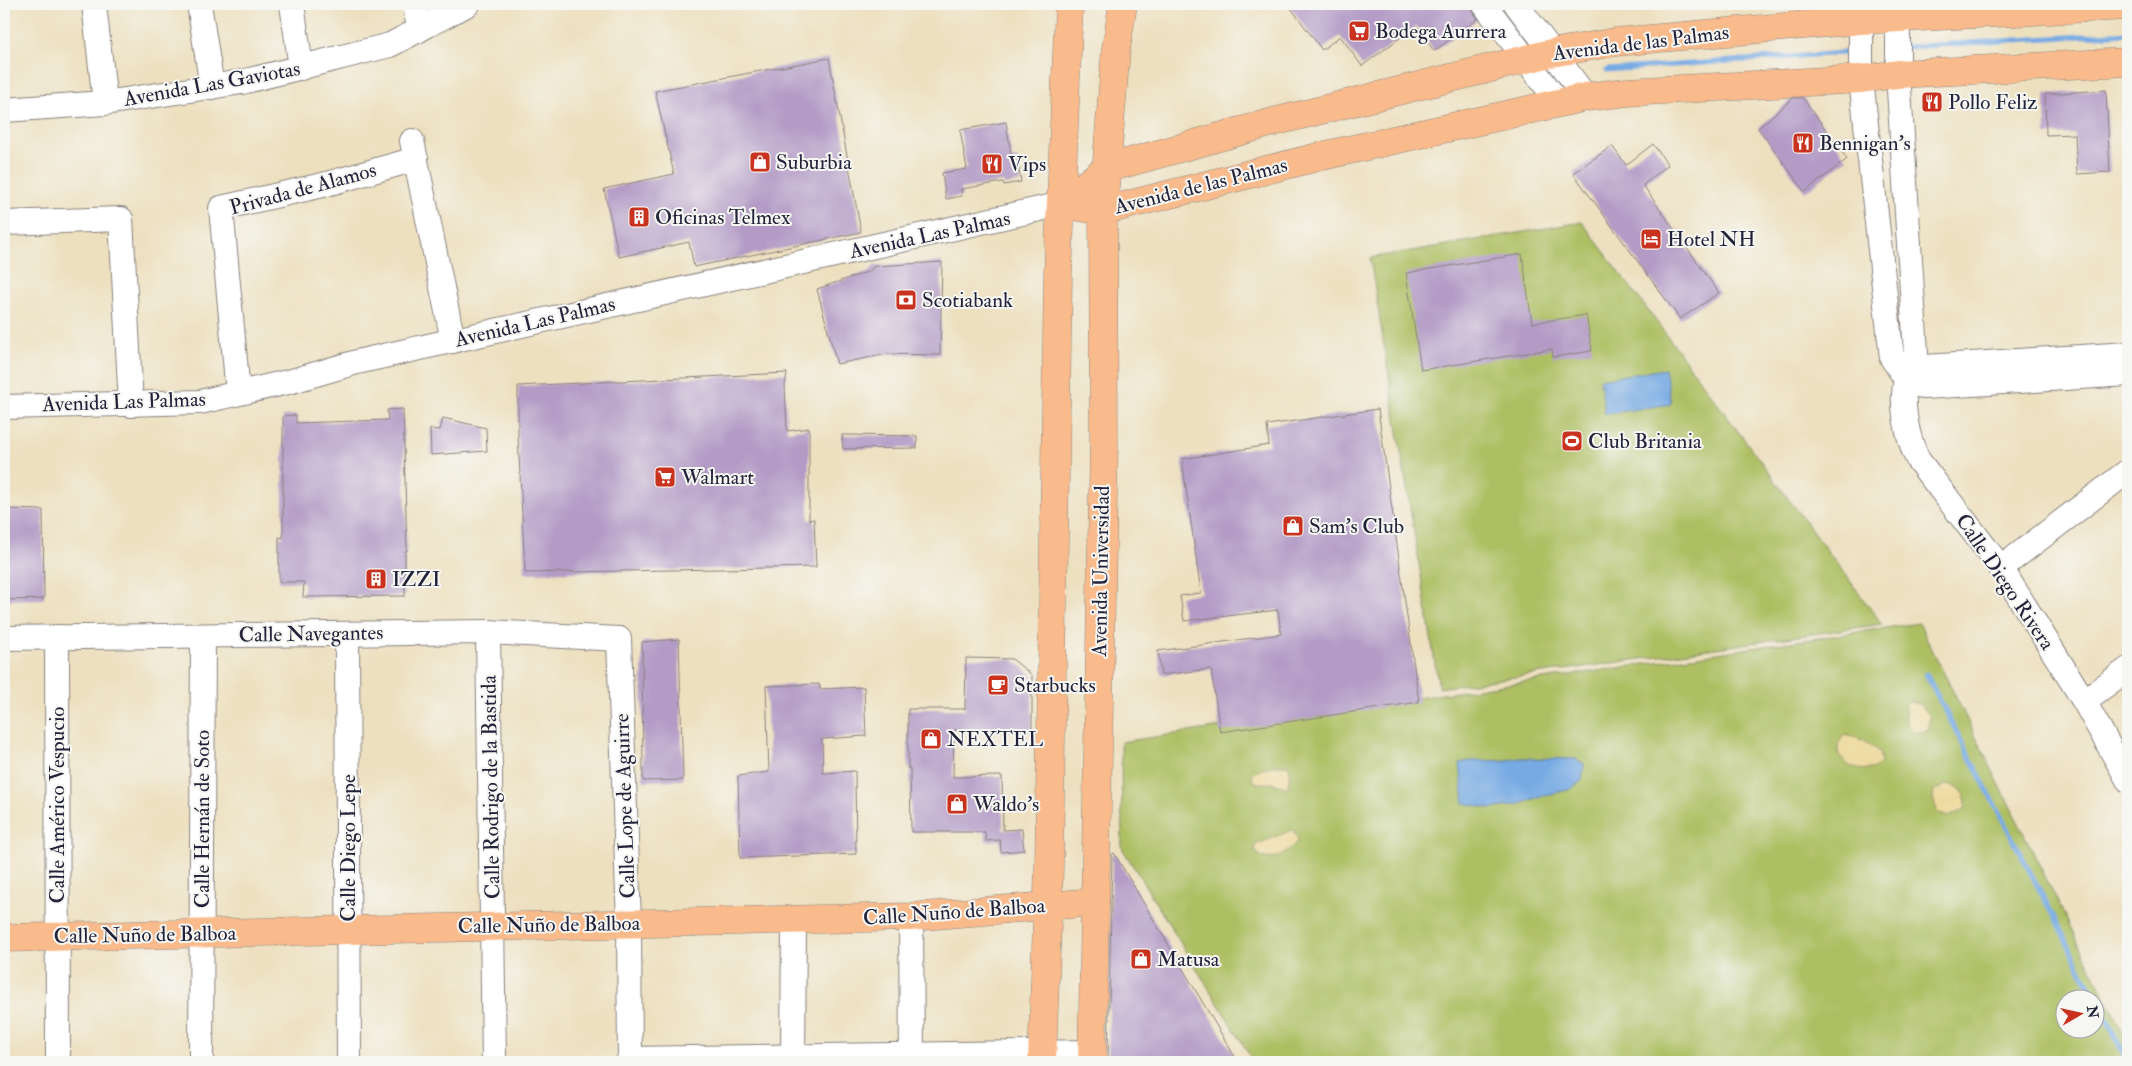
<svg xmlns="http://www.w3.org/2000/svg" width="2132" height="1066" font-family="'IM FELL Double Pica',serif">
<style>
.green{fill:#aebf63;stroke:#68704f;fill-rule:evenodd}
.sand{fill:#eeda9e;stroke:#887e6c}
.water{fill:#77aae3;stroke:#4c668f}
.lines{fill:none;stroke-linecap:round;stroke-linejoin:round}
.stream{stroke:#77aae3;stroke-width:5}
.building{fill:#b39bc6}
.minor-casing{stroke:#88817d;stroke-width:26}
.major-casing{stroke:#88817d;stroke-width:29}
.minor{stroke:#fff;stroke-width:24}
.major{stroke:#fabb8c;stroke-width:28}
.labels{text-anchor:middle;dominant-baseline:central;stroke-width:4;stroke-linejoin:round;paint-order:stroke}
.poi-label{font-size:21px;fill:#22223b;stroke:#f6f6f2;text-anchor:start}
.street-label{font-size:21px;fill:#22223b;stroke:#f6f6f2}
</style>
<rect width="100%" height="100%" fill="#f6f6f2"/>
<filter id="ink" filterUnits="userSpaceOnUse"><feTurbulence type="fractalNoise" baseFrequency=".02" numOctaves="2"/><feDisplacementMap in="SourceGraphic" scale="10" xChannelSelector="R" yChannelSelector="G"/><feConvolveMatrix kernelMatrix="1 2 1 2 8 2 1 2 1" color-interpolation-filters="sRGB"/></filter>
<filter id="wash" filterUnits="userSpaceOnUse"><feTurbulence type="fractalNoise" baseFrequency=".0096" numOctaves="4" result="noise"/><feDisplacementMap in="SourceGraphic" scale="20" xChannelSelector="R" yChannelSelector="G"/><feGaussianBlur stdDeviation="1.12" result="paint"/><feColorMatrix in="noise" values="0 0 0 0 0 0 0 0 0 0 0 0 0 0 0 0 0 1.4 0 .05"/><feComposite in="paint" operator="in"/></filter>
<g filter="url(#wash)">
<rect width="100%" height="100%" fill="#ede0bf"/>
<g class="green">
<path d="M1582,222L1882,624L1439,688L1370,258Z"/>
<path d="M1919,623L2128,1043V1062H1254L1122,848L1121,742ZM2064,998H2094V1028H2064Z"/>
</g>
<g class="sand">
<path d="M1909,702L1920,704L1930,716L1928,729C1909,740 1904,721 1905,705Z"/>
<path d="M1845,735L1863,740L1879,752L1881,763C1861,782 1822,756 1845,735Z"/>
<path d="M1277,765H1287L1290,769L1288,788L1273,783H1257L1252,780L1253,773L1262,768Z"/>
<path d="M1948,784L1961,789L1966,801L1965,809L1948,817L1938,813L1933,798L1934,791Z"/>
<path d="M1293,830L1298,839C1290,854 1261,870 1254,846C1255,845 1289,831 1293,830Z"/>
</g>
<g class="water">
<path d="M1665,369L1671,404L1605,414L1600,379Z"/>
<path d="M1520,758L1576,759L1584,764L1582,780L1571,789L1538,797L1520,804L1492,809L1464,803L1460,763C1480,758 1499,763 1520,758Z"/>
</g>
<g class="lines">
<g class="stream">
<path d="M1905,47L2128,33"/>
<path d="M1607,70L1856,52"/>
<path d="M1926,674L2056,921L2128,1062"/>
</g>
</g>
<g id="blocks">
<g class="building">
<path d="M1288,4H1468L1478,19L1434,51L1416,26L1362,66L1340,36L1322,50Z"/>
<path d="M829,58L861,232L694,267L689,242L619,257L604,189L674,174L655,91Z"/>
<path d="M2106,90L2110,172L2077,174L2075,134L2046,135L2045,94Z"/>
<path d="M1793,98H1803L1847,159L1805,192L1758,128Z"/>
<path d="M1006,122L1012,159L1017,158L1021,182L1004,185L1003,182L961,189L962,196L946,199L942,173L967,169L960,130Z"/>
<path d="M1653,144L1668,165L1643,185L1719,293L1680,319L1573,173L1612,146L1626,165Z"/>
<path d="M1522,254L1532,323L1586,315L1592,351L1553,357L1552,349L1421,370L1406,273Z"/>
<path d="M942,262L940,355L887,354L837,364L817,289L870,271L874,266Z"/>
<path d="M787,373L785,385L787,431L809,428V520L814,519L816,567L525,573L518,435V386Z"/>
<path d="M403,409L407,551H405V596L303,597L304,582H279V537L283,538V416L296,415V423L388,420L387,410Z"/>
<path d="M1378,409L1419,702L1220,732L1211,669L1161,675L1158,651L1281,634L1278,610L1184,621L1180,596L1201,593L1182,459L1269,445L1267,425Z"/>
<path d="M443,418L486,428L487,451L431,455L430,429L440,430Z"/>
<path d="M842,435L917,436V448L843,449Z"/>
<path d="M4,509L43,510L44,599L4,600Z"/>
<path d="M679,639L683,780L643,781L642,642Z"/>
<path d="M966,658L1012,659L1032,675V730H954L953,777L1002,776L1003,830L1022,829L1024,850L1001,852L1000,840L986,841L985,832H911L910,768H908V709H965Z"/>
<path d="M819,684L820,689L864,687L866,736L822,739L823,773L855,771L856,854L740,858L738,776L769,772L766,686Z"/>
<path d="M1114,853L1238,1062H1108L1112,854Z"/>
</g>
</g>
</g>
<g filter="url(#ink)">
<use href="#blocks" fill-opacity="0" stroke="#88817d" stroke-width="1"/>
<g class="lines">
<g class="minor-casing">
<g id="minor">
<path d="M94,4L105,103"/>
<path d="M199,4L212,87"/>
<path d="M292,4L301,68"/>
<path d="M415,4L419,30"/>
<path d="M1484,4L1559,103"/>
<path d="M1516,4L1586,97"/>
<path d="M1898,18V74L1916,353C1913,361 1908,370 1906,379C1900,404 1907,437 1918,460L2001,568L2084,701L2128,780"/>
<path d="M1861,20V79L1892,358L1906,379"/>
<path d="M4,110L105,103L242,82L390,45L468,4"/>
<path d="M412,141L453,341"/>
<path d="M4,223L121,219L131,405"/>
<path d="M1906,379L1925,367L2128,354"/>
<path d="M1906,379L1924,387L2128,374"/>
<path d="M238,393L221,208L323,185L416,159"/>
<path d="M4,407L200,402L292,381L357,362L1062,204"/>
<path d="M2001,568L2128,471"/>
<path d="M488,632L494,1062"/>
<path d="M347,634L349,1062"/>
<path d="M57,637L58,1062"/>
<path d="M4,638L488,632L619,639L629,923L630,1062"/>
<path d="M2084,701L2128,669"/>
<path d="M911,917L912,1062"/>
<path d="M629,1059L1092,1052"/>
<path d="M201,1062L203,636"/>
<path d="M793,1062L794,919"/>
</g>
</g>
<g class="major-casing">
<g id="major">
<path d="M1062,204L1105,169L1273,122L1551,53L1616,42L1861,20L2128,6"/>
<path d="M1062,204L1103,211L1322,156L1586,97L1627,92L1861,79L1898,74L2128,62"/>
<path d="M4,938L911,917L1095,902"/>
<path d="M1042,1062L1049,867L1058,275L1069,4"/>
<path d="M1092,1062L1104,442L1103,211L1116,49L1123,4"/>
</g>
</g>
<use href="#minor" class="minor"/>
<use href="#major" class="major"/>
</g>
</g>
<defs>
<g id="supermarket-square" transform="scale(1.125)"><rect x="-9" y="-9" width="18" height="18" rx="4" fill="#c8321e" stroke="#f6f6f2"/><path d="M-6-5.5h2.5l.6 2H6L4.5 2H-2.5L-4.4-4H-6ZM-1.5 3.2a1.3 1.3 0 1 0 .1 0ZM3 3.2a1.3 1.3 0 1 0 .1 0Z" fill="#fff"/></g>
<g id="restaurant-square" transform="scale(1.125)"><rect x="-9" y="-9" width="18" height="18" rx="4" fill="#c8321e" stroke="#f6f6f2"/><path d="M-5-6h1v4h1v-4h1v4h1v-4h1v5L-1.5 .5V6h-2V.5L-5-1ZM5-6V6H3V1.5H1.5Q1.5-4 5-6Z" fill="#fff"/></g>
<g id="shop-square" transform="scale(1.125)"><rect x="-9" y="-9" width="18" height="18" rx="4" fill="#c8321e" stroke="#f6f6f2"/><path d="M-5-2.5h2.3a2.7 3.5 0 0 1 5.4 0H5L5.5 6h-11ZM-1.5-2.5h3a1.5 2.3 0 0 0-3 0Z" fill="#fff"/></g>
<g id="building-square" transform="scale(1.125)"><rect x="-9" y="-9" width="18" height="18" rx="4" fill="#c8321e" stroke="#f6f6f2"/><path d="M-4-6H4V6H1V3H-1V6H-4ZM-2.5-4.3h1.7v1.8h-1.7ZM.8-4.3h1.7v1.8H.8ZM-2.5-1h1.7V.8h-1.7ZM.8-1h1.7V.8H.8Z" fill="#fff"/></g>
<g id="hotel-square" transform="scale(1.125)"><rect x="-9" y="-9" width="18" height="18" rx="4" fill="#c8321e" stroke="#f6f6f2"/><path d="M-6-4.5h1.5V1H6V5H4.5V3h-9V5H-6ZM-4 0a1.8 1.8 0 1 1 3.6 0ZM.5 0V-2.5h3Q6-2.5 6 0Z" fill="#fff"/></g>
<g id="bank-square" transform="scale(1.125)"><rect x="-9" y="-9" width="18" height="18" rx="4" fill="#c8321e" stroke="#f6f6f2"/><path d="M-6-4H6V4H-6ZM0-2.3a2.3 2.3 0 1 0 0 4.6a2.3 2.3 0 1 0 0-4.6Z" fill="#fff"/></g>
<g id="stadium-square" transform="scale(1.125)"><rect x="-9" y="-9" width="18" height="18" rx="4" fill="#c8321e" stroke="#f6f6f2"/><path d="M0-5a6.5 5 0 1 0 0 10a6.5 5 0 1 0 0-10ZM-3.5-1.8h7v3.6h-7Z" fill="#fff"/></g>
<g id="cafe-square" transform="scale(1.125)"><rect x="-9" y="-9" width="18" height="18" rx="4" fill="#c8321e" stroke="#f6f6f2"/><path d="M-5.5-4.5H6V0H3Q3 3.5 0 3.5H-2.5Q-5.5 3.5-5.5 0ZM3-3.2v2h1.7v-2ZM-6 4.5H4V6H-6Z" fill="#fff"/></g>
</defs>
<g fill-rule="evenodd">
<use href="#supermarket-square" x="1359" y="31"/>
<use href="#restaurant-square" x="1932" y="102"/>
<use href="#restaurant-square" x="1803" y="143"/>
<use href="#shop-square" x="760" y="162"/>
<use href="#restaurant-square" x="992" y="164"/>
<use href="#building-square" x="639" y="217"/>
<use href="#hotel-square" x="1651" y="239"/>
<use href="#bank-square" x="906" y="300"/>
<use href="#stadium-square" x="1572" y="441"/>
<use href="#supermarket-square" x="665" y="477"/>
<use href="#shop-square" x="1293" y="526"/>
<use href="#building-square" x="376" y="579"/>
<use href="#cafe-square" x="998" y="685"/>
<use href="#shop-square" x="931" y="739"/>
<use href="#shop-square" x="957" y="804"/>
<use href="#shop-square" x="1141" y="959"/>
</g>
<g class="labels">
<g class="poi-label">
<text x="1375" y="31">Bodega Aurrera</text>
<text x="1948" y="102">Pollo Feliz</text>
<text x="1819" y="143">Bennigan's</text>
<text x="776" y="162">Suburbia</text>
<text x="1008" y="164">Vips</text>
<text x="655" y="217">Oficinas Telmex</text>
<text x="1667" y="239">Hotel NH</text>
<text x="922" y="300">Scotiabank</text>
<text x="1588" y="441">Club Britania</text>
<text x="681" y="477">Walmart</text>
<text x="1309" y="526">Sam's Club</text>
<text x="392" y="579">IZZI</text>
<text x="1014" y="685">Starbucks</text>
<text x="947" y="739">NEXTEL</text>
<text x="973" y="804">Waldo's</text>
<text x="1157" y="959">Matusa</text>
</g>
<g class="street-label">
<text transform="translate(1641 43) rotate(-7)">Avenida de las Palmas</text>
<text transform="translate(212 84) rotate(-10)">Avenida Las Gaviotas</text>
<text transform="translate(1201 186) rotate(-14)">Avenida de las Palmas</text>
<text transform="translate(303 189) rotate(-15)">Privada de Alamos</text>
<text transform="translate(930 235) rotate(-12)">Avenida Las Palmas</text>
<text transform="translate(535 322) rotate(-13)">Avenida Las Palmas</text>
<text transform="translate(124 402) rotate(-2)">Avenida Las Palmas</text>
<text transform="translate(1101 571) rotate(-89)">Avenida Universidad</text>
<text transform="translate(2005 582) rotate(56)">Calle Diego Rivera</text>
<text transform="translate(311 634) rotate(-1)">Calle Navegantes</text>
<text transform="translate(491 787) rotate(-91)">Calle Rodrigo de la Bastida</text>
<text transform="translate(57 805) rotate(-90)">Calle Américo Vespucio</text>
<text transform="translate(625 806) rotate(-92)">Calle Lope de Aguirre</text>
<text transform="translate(202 819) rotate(-90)">Calle Hernán de Soto</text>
<text transform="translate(348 848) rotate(-90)">Calle Diego Lepe</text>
<text transform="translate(954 912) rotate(-4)">Calle Nuño de Balboa</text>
<text transform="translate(549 925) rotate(-1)">Calle Nuño de Balboa</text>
<text transform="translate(145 935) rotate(-1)">Calle Nuño de Balboa</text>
</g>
</g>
<rect width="2132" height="1066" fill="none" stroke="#f6f6f2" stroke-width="20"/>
<g transform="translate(2080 1014) rotate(81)"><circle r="24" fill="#f6f6f2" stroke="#a1a1a9"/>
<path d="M0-4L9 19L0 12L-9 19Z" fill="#c8321e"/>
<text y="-8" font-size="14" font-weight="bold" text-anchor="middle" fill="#22223b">N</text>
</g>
</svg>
